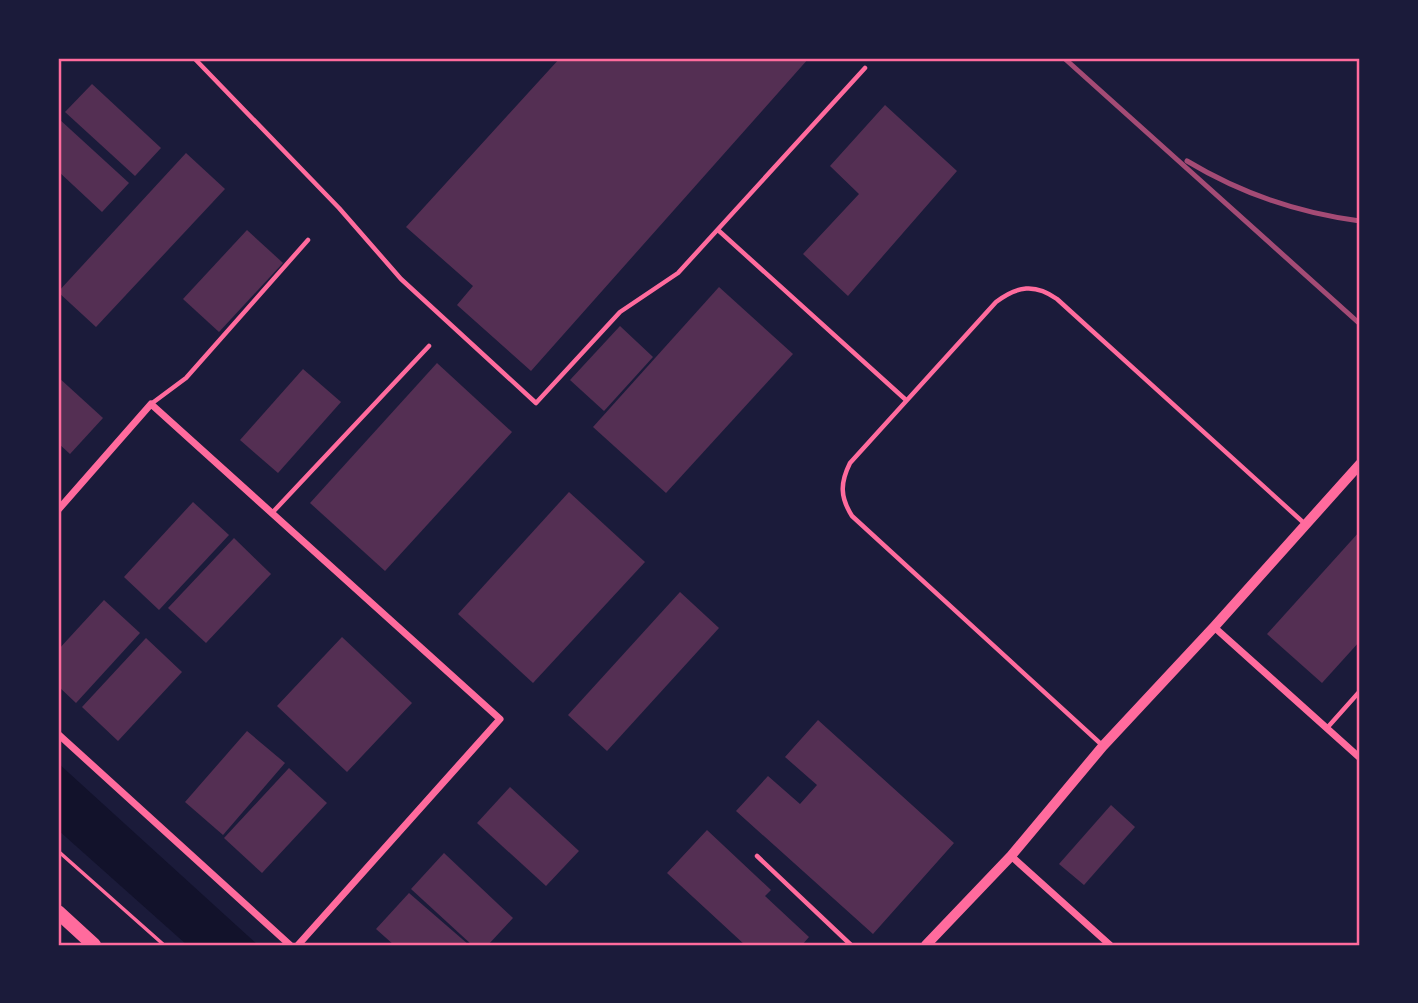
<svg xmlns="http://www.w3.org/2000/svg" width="1418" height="1003" font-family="'Roboto Condensed',sans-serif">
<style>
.water{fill:#12122b}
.building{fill:#542f53}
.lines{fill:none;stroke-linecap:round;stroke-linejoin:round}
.path{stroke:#ff6b9d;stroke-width:3.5}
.service{stroke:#ff6b9d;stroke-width:4.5}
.minor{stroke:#ff6b9d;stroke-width:7}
.tertiary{stroke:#ff6b9d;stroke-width:10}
.primary{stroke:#ff6b9d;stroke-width:14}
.rail{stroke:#a44b75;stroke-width:5}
.neatline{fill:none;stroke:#ff6b9d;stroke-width:2.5}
</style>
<rect width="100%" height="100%" fill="#1b1b3a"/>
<path class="water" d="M58,763L258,945H187L58,830Z"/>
<g class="building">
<path d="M560,58H809L531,371L457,305L473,286L406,227Z"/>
<path d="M92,84L161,148L135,176L65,112Z"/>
<path d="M885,105L957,171L848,296L803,254L859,194L830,166Z"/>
<path d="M59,119L129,183L102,212L58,171Z"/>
<path d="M186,153L225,189L96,327L58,292Z"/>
<path d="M247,230L283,263L219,332L183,299Z"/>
<path d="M719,287L793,354L666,493L593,427Z"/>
<path d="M620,326L653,357L604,411L570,380Z"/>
<path d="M437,363L512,432L385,571L310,503Z"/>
<path d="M303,369L341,402L278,473L240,440Z"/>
<path d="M58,377L103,418L70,454L58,443Z"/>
<path d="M569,492L645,562L533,683L458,614Z"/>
<path d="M193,502L229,535L159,610L124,577Z"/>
<path d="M1360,531V641L1322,683L1267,634Z"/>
<path d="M234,538L271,574L206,643L168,608Z"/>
<path d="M680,592L719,628L607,751L568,715Z"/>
<path d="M104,600L140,633L76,703L58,686V650Z"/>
<path d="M342,637L412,703L347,772L277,706Z"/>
<path d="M146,638L182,672L118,741L82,707Z"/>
<path d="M818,720L954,843L873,934L736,811L768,776L800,804L817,785L785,757Z"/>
<path d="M247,731L285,763L223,835L185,802Z"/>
<path d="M289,768L327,803L262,873L224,838Z"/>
<path d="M510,787L579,851L546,886L477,823Z"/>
<path d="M1111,805L1135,827L1084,885L1059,864Z"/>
<path d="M707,830L771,890L765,896L809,937L802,945H745L667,873Z"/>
<path d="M444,853L513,918L488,945H472L411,889Z"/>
<path d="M409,893L469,945H394L376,929Z"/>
</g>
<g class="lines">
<path class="path" d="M58,851L164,945"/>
<g class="service">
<path d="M194,58L339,208L401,279L536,403L620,312L678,273L865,68"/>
<path d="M718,230L906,400"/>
<path d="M151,404L186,378L308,240"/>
<path d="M272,513L429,346"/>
<path d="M1327,728L1360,691"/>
<path d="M1102,745L852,516C840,497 840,483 850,463L996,302C1017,286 1035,283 1057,299L1305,524"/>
<path d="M757,856L851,945"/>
</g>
<g class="minor">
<path d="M58,510L151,404L500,719L298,945"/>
<path d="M1214,627L1360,758"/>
<path d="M58,734L290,945"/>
<path d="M1011,856L1110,945"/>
</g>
<path class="tertiary" d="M926,945L1011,856L1103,746L1214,627L1360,464"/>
<path class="primary" d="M58,912L94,945"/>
<g class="rail">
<path d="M1064,58L1360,324"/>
<path d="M1187,161C1242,194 1297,213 1360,221"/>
</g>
</g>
<rect width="1418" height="1003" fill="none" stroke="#1b1b3a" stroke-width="119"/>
<rect x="60" y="60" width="1298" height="884" class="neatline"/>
</svg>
